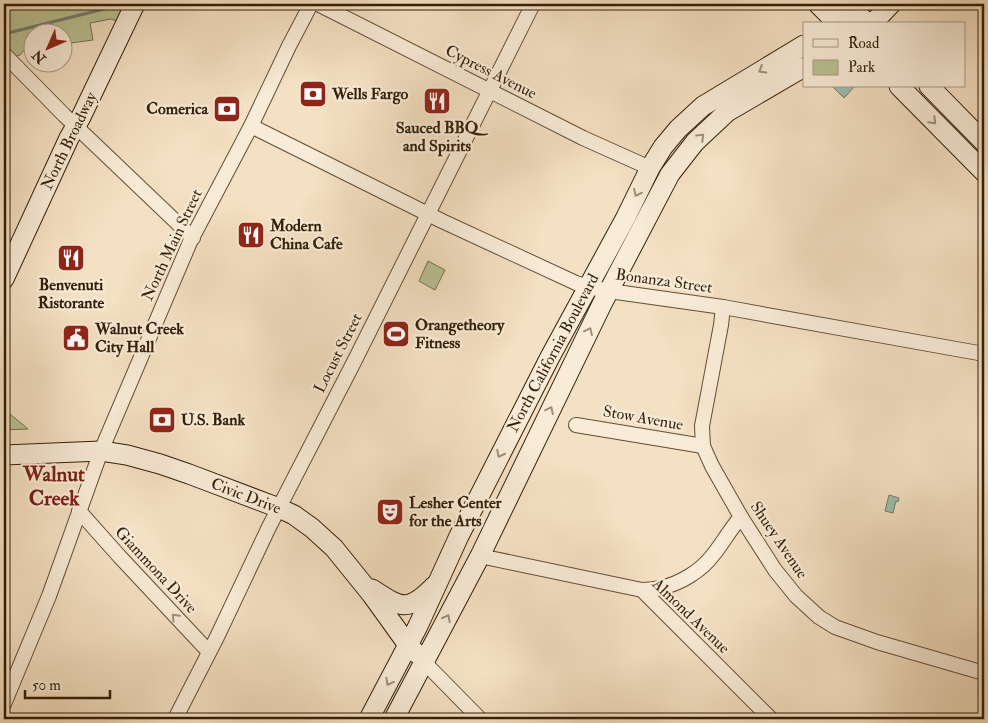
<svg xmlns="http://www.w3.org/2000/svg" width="988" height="723" font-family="'IM FELL Double Pica',serif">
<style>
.green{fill:#bac294;stroke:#76704e}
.water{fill:#9cbdaf;stroke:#727d6c}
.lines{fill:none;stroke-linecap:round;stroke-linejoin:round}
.stream{stroke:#727d6c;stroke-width:3}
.street-casing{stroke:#634e36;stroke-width:16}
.secondary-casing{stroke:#331e07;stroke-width:21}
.street{stroke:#f8ebd7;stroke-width:14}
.secondary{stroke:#f8ebd7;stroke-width:19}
.oneway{stroke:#9f8f79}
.labels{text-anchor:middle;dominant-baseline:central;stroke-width:4.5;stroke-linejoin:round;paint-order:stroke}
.street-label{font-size:16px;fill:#331e07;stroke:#f8ebd7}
.poi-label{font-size:16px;font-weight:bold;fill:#331e07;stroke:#f8ebd7;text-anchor:start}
.district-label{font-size:21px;font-weight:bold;fill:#7a1f14;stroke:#f8ebd7}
</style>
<rect width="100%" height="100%" fill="#f4e0c2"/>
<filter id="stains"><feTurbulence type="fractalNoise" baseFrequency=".004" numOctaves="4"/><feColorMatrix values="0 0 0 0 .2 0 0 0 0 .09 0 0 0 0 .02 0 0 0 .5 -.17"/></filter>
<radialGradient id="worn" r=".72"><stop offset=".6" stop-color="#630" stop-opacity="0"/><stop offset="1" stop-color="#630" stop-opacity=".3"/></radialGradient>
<g class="green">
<path d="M4,4H135L125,24L111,19L90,23L93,40L63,44L62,32H32V47L26,48L20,55L4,60Z"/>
<path d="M428,261L445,270L435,290L419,281Z"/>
<path d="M4,409L28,429L4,430Z"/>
</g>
<g class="water">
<path d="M832,86H855L844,98Z"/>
<path d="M889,495L899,498L898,502L896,501L893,513L885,511Z"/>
</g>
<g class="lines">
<path class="stream" d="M4,34L116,6"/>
<g class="street-casing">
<g id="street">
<path d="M318,4L583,138L650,168"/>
<path d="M4,54L64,115L193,238"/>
<path d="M251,126L442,221L576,283L588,287L609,291L723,307L984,354"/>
<path d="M723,307L721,325L702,426L703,446L712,466L741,517L775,570L796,596L819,617L835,627L877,642L984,673"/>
<path d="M576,425L703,446"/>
<path d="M79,511L120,557L209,652"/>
<path d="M480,556L642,590L771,719"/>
<path d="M642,590C648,590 655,589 661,588C681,583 701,571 713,555C723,543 730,529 741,517"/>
<path d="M424,662L480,719"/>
<path d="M4,704L49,596L101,451L190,242L251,126L289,46L311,4"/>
<path d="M175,719L217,637L269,527L355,360L533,4"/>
</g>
</g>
<g class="secondary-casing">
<g id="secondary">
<path d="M818,4L838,24"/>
<path d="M848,4L868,24"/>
<path d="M836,24L860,4"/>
<path d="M872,24L891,4"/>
<path d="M899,86L984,172"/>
<path d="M929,86L984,142"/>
<path d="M4,279L69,138L81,117L135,4"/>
<path d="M4,455L101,451L127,455L160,464L189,474L279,508L294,515L312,528L334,548L372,595L408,645L416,653"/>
<path d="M372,589C401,608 408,613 434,586"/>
<path d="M369,719L418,626L459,536L550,357L625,219L650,168L663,147L678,129L703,106L804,45"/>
<path d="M394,719L480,556L602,304L670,174L695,142L727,112L804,67"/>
</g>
</g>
<use href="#street" class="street"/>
<use href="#secondary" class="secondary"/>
</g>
<defs><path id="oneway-chevron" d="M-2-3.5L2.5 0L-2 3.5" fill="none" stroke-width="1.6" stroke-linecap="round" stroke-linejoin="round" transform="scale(1.25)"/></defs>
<g class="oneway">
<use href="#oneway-chevron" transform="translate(762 70) rotate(149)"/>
<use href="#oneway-chevron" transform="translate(933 121) rotate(45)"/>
<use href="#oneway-chevron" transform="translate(701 137) rotate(-44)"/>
<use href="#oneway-chevron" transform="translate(637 193) rotate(116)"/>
<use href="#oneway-chevron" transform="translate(589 331) rotate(-64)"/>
<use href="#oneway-chevron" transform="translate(550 410) rotate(-64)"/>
<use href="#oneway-chevron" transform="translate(500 454) rotate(117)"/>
<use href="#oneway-chevron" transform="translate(175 617) rotate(-133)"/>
<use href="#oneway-chevron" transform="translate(447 618) rotate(-62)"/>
<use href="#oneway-chevron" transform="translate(389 682) rotate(118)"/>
</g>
<defs>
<g id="bank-square" transform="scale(1.4375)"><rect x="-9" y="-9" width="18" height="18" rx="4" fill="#8f2418" stroke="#f8ebd7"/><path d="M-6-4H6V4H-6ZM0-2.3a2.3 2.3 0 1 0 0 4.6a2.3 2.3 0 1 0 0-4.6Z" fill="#fff"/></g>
<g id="restaurant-square" transform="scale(1.4375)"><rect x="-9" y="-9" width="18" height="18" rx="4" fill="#8f2418" stroke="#f8ebd7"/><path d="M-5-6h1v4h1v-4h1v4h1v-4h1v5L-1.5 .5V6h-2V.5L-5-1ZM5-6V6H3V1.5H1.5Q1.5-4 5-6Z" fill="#fff"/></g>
<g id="stadium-square" transform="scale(1.4375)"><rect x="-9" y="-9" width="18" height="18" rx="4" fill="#8f2418" stroke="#f8ebd7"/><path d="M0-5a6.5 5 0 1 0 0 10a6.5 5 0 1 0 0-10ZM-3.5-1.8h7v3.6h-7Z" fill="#fff"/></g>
<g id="civic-square" transform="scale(1.4375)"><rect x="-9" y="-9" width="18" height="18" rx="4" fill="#8f2418" stroke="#f8ebd7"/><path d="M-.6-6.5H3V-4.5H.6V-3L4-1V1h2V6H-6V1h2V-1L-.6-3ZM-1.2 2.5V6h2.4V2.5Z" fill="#fff"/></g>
<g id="theatre-square" transform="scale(1.4375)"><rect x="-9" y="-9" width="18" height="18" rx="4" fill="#8f2418" stroke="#f8ebd7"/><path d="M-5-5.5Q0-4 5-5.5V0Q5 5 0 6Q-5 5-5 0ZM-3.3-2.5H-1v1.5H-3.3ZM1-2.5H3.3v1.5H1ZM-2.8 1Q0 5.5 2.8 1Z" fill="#fff"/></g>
</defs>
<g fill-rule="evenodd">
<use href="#bank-square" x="313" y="94"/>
<use href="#restaurant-square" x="437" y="101"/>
<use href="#bank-square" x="227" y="109"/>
<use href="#restaurant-square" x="251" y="235"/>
<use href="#restaurant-square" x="71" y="258"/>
<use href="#stadium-square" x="396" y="334"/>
<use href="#civic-square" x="76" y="338"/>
<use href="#bank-square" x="162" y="420"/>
<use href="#theatre-square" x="390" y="512"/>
</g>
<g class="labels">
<g class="street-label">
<text transform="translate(491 72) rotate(27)">Cypress Avenue</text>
<text transform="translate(69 141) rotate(-64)">North Broadway</text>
<text transform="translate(172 245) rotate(-65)">North Main Street</text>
<text transform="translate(664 281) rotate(8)">Bonanza Street</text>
<text transform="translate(338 353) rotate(-63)">Locust Street</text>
<text transform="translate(553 353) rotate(-62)">North California Boulevard</text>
<text transform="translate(643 418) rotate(10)">Stow Avenue</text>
<text transform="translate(246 496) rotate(21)">Civic Drive</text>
<text transform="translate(779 540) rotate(56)">Shuey Avenue</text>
<text transform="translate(156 570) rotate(47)">Giammona Drive</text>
<text transform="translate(691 616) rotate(44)">Almond Avenue</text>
</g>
<g class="poi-label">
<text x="332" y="94">Wells Fargo</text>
<text x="208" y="109" text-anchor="end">Comerica</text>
<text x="437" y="128" text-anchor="middle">Sauced BBQ<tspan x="437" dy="18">and Spirits</tspan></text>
<text x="270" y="226">Modern<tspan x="270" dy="18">China Cafe</tspan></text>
<text x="71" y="285" text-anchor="middle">Benvenuti<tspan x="71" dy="18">Ristorante</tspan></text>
<text x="415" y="325">Orangetheory<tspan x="415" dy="18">Fitness</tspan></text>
<text x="95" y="329">Walnut Creek<tspan x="95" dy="18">City Hall</tspan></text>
<text x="181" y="420">U.S. Bank</text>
<text x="409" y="503">Lesher Center<tspan x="409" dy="18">for the Arts</tspan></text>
</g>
<g class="district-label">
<text x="54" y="474">Walnut<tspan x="54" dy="24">Creek</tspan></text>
</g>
</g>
<rect width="988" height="723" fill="none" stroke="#f4e0c2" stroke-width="20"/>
<rect x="5" y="5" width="978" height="713" fill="none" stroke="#331e07" stroke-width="2.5"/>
<rect x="10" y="10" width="968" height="703" fill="none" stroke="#331e07"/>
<rect x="803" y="22" width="162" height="65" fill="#f8ebd7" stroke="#a99984"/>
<rect x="813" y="39" width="25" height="8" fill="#f8ebd7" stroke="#a99984"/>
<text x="848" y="48" font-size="15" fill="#331e07">Road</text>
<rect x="813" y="60" width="25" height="15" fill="#bac294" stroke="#a99984"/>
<text x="848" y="72" font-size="15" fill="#331e07">Park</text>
<g transform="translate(48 48) rotate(225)"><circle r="24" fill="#f8ebd7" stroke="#a99984"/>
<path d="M0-4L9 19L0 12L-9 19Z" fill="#8f2418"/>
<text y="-8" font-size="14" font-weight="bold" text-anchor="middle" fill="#331e07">N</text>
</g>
<path d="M25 690v8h85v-8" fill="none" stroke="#331e07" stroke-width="2.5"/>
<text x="32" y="690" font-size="15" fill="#331e07" stroke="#f8ebd7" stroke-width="4" paint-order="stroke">50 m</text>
<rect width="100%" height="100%" filter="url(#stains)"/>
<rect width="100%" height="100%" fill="url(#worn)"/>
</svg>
